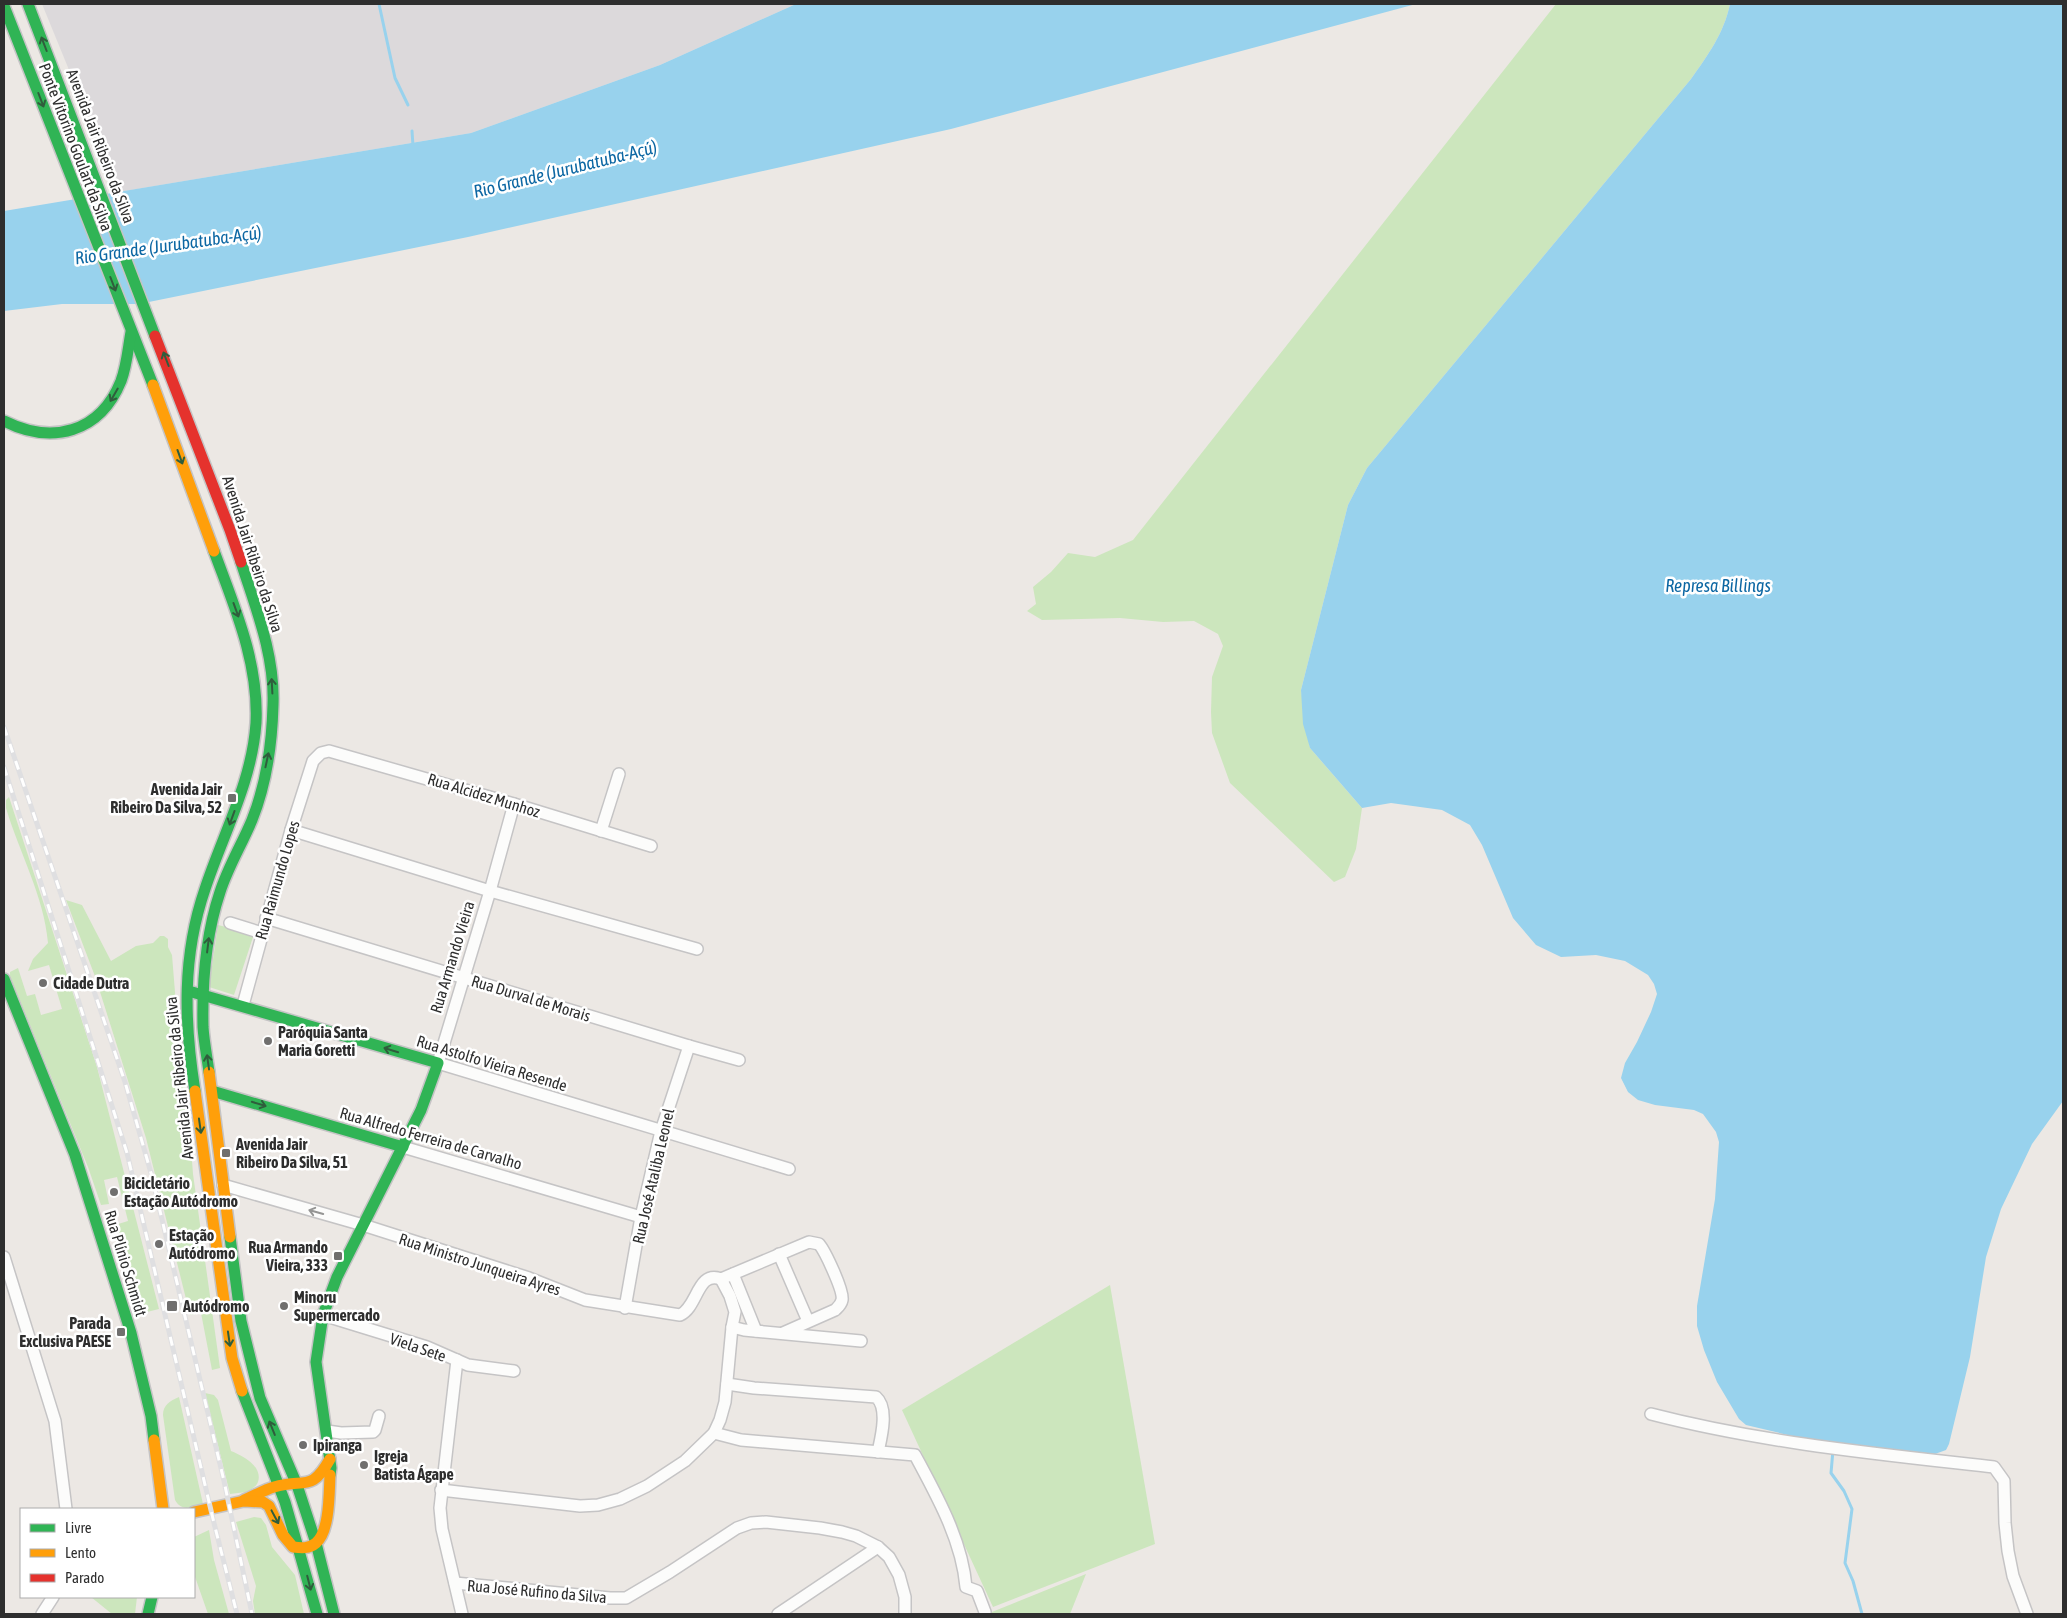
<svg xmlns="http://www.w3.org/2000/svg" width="2067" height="1618" font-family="'Asap Condensed',sans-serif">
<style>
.industrial{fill:#dcd9db}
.green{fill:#cce6bd}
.water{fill:#98d2ed}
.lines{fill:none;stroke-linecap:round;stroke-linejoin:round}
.stream{stroke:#98d2ed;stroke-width:3}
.street-casing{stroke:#c5c4c5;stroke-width:14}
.fast-casing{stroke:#c5c4c5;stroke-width:14}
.slow-casing{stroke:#c5c4c5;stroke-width:14}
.jam-casing{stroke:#c5c4c5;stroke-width:14}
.street{stroke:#fcfcfb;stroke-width:11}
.fast{stroke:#30b455;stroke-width:11}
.slow{stroke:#ff9f0a;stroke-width:11}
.jam{stroke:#e5322d;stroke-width:11}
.rail-casing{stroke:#dfdfe1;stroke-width:5}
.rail{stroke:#fff;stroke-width:3;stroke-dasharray:9;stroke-linecap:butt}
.oneway{stroke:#2f5d3c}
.oneway2{stroke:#959594}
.poi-dot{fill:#706f6e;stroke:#fff;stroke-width:2}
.labels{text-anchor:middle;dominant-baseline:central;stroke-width:5;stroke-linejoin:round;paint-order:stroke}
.street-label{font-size:16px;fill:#2e2e2e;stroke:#fff}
.poi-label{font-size:16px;font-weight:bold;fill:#2e2e2e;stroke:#fff;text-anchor:start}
.water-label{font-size:18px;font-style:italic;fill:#0c67a3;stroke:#fff}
</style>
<rect width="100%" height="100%" fill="#ece8e4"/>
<path class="industrial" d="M42,4H796L660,65L471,133L119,192Z"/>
<g class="green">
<path d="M1556,4H1730C1724,33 1708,55 1691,79L1367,468L1348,505L1301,690L1310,748L1362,808L1356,849L1345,877L1334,882L1230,783L1212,733L1211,712L1212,677L1223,646L1218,634L1194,621L1163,622L1120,618L1042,620L1027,611L1036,604L1033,587L1051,572L1068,553L1095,557L1133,540Z"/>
<path d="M9,797L97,1067L159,1309L147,1312L142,1300L126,1277L115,1225L128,1221L117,1177L104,1180L109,1204L101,1205L88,1167L10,976V972L18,968L27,996L35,994L41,1015L62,1009L49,965L28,971L33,959L48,943C44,896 19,852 6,808V800Z"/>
<path d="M66,900L82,905L111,961L136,946L153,943L160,936H164L168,939V947L172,955L182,1079L191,1147L193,1174L220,1368L212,1370L201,1313L190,1315L146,1138L96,979Z"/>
<path d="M218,925L254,934L234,995L209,987Z"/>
<path d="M1110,1285L1155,1544L993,1607L902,1410Z"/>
<path d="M205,1393L214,1395L218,1400L231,1451C243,1456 263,1466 258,1482C256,1487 251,1490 246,1492C241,1493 235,1493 230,1494Z"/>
<path d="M179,1397L203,1504C191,1507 182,1512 175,1500L163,1415C163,1405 170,1401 179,1397Z"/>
<path d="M254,1517L261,1518L266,1525L272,1547L295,1575L304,1614H255L253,1601L256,1586L236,1522Z"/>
<path d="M209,1530L214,1560L229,1614H208L194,1574V1537Z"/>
<path d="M1086,1574L1070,1614H987Z"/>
<path d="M91,1597H137L135,1614H112Z"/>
</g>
<g class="water">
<path d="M796,4H1416L951,129L468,237L139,304H62L4,311V211L471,133L660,65Z"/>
<path d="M1730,4H2063V1101L2032,1144L2001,1209L1986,1257L1970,1357L1949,1444L1946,1450L1935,1454L1857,1446H1834L1746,1425L1739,1419L1717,1382L1704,1350L1697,1326V1306L1715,1199L1719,1142L1716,1132L1703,1114L1694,1110L1655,1105L1638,1100L1628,1092L1621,1078L1625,1063L1637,1042L1651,1012L1657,994L1654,984L1648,975L1625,961L1596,955L1561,957L1536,945L1513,918L1482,845L1470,825L1442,810L1391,803L1362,808L1310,748L1303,724L1301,690L1348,505L1367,468L1691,79C1708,55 1724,33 1730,4Z"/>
</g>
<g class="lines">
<g class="stream">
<path d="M379,4L395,78L408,105"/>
<path d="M412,131L413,146"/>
<path d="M1833,1450L1831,1473L1844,1491L1852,1509L1845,1563L1853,1581L1862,1614"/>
</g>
<g class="street-casing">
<g id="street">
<path d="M514,804L490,891L438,1063L789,1169"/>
<path d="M291,830L490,891L697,949"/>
<path d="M601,831L619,774"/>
<path d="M266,918L689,1046L739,1060"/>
<path d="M230,923L262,933"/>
<path d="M243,1005L291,830L313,761L321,753L329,751L514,804L651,846"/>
<path d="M403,1147L641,1217"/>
<path d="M223,1185L363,1225L529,1278L585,1300L680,1315C698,1307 697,1270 721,1279"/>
<path d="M779,1254L808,1321"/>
<path d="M4,1257L55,1421L66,1509"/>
<path d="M733,1274L756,1331"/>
<path d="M721,1279L809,1242L819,1244C825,1251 844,1291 842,1300C841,1305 838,1307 835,1310L783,1333"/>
<path d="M625,1308L641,1217L661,1131L689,1046"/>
<path d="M323,1315L427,1347L468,1365L514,1371"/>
<path d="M732,1327L744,1330L861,1341"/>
<path d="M457,1360L440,1508L442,1529L462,1614"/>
<path d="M727,1384L754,1388L876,1397C889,1408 881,1438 878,1452"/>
<path d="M1651,1414C1763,1443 1879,1454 1994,1467L2004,1481L2005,1523L2008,1551L2013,1576L2027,1614"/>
<path d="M327,1431L341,1433L373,1432L375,1430L379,1416"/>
<path d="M714,1433L741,1440L915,1455C937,1496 962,1540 966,1587L977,1591L985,1612"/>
<path d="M441,1490L580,1506L598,1505L620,1499L647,1486L685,1461L714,1433L720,1420L725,1402L732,1327L735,1312L730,1296L721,1279"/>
<path d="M455,1583L610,1598H626L670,1572L737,1528L751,1523L766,1522L820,1528L842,1532L856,1536L878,1547L889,1557L899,1575L905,1597V1614"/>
<path d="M42,1614L53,1597"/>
<path d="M778,1614L878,1547"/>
</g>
</g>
<g class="fast-casing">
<g id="fast">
<path d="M28,4L155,336"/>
<path d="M4,6L153,385"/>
<path d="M4,421C52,445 100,433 121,381C127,365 128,348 131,332"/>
<path d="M4,979L75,1155L131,1333L151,1416L154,1440"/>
<path d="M192,992L438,1063L421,1110L337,1277L323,1315L316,1362L331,1468L330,1475"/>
<path d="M209,1072C207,1057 204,1042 203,1027C202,983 206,934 220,892C228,867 242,844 252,820C266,785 272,743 273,705C275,655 256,609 241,562"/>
<path d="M195,1091C184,1022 182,956 205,889C223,834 252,782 256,723C259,662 234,606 214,551"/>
<path d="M212,1091L403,1147"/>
<path d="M230,1237L241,1321L260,1398L297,1485L316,1543L334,1614"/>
<path d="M242,1391L285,1502L317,1614"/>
<path d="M148,1614L152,1597"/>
</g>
</g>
<g class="slow-casing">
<g id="slow">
<path d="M153,385L214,551"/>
<path d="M209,1072L230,1237"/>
<path d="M195,1091L232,1358L242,1391"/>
<path d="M154,1440L163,1509"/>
<path d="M244,1500C254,1496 264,1490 274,1487C305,1478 311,1493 330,1459"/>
<path d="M194,1512L244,1501L263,1502L269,1506L283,1535L293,1547C301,1548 309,1549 316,1543C330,1531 329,1493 330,1475"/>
</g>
</g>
<g class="jam-casing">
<path id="jam" d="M155,336L230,530L241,562"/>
</g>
<use href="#street" class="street"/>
<use href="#fast" class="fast"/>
<use href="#slow" class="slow"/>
<use href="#jam" class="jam"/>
<g class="rail-casing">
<g id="rail">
<path d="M4,727L125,1082L151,1173L224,1481L252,1614"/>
<path d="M4,767L127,1153L214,1523L237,1614"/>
</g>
</g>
<use href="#rail" class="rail"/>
</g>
<defs><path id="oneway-shaft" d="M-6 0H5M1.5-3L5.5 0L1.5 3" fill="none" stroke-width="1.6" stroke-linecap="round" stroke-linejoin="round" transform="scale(1.25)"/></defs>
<g class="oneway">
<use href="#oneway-shaft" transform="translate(44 44) rotate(-111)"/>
<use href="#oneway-shaft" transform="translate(41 100) rotate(69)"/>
<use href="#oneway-shaft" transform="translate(113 284) rotate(69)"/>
<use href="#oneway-shaft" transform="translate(166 359) rotate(-111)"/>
<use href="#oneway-shaft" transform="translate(114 395) rotate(120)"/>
<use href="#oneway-shaft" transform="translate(180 457) rotate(70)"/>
<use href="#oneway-shaft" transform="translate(236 610) rotate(70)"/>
<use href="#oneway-shaft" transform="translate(272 686) rotate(-93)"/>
<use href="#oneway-shaft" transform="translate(267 760) rotate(-78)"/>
<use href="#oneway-shaft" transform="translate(232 818) rotate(110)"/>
<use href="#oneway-shaft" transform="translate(208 945) rotate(-83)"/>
<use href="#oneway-shaft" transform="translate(391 1050) rotate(-163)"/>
<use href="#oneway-shaft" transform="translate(208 1062) rotate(-98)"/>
<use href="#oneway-shaft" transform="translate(259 1104) rotate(17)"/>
<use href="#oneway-shaft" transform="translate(200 1126) rotate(82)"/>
<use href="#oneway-shaft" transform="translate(229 1339) rotate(82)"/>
<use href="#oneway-shaft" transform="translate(272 1428) rotate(-112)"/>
<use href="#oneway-shaft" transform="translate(275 1517) rotate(62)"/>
<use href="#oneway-shaft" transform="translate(309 1583) rotate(76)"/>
</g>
<use class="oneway2" href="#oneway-shaft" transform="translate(316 1212) rotate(-164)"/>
<g class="poi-dot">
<rect x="227" y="793" width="10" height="10" rx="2.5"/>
<circle cx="43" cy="983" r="5"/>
<circle cx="268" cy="1041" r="5"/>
<rect x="221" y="1148" width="10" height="10" rx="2.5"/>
<circle cx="114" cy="1192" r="5"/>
<circle cx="159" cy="1244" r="5"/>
<rect x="333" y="1251" width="10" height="10" rx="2.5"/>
<rect x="166" y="1300" width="12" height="12" rx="2.5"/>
<circle cx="284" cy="1306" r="5"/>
<rect x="116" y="1327" width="10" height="10" rx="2.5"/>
<circle cx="303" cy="1445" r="5"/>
<circle cx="364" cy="1465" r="5"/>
</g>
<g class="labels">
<g class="street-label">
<text transform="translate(101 146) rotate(69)">Avenida Jair Ribeiro da Silva</text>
<text transform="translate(76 147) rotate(69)">Ponte Vitorino Goulart da Silva</text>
<text transform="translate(253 554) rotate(72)">Avenida Jair Ribeiro da Silva</text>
<text transform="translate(484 795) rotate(17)">Rua Alcidez Munhoz</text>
<text transform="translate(277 880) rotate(-74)">Rua Raimundo Lopes</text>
<text transform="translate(452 957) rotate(-73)">Rua Armando Vieira</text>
<text transform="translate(531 998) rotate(17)">Rua Durval de Morais</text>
<text transform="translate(492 1063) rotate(17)">Rua Astolfo Vieira Resende</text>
<text transform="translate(179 1078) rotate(-96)">Avenida Jair Ribeiro da Silva</text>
<text transform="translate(431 1138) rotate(16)">Rua Alfredo Ferreira de Carvalho</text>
<text transform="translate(653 1176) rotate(-77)">Rua José Ataliba Leonel</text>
<text transform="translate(126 1263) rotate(73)">Rua Plínio Schmidt</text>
<text transform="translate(480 1264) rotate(18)">Rua Ministro Junqueira Ayres</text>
<text transform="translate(418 1347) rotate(19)">Viela Sete</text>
<text transform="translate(537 1591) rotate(5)">Rua José Rufino da Silva</text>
</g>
<g class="poi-label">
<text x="222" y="789" text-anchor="end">Avenida Jair<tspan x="222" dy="18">Ribeiro Da Silva, 52</tspan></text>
<text x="53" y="983">Cidade Dutra</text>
<text x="278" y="1032">Paróquia Santa<tspan x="278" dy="18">Maria Goretti</tspan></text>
<text x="236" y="1144">Avenida Jair<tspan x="236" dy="18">Ribeiro Da Silva, 51</tspan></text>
<text x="124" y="1183">Bicicletário<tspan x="124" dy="18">Estação Autódromo</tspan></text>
<text x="169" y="1235">Estação<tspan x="169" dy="18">Autódromo</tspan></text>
<text x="328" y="1247" text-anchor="end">Rua Armando<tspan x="328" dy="18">Vieira, 333</tspan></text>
<text x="294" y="1297">Minoru<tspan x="294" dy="18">Supermercado</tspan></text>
<text x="183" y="1306">Autódromo</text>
<text x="111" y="1323" text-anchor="end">Parada<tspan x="111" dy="18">Exclusiva PAESE</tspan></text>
<text x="313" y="1445">Ipiranga</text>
<text x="374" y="1456">Igreja<tspan x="374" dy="18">Batista Ágape</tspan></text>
</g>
<g class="water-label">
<text transform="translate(565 169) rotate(-14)">Rio Grande (Jurubatuba-Açú)</text>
<text transform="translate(168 245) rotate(-8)">Rio Grande (Jurubatuba-Açú)</text>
<text x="1718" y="585">Represa Billings</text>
</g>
</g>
<rect width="2067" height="1618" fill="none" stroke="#2e2e2e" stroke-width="10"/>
<rect x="20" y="1508" width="175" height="90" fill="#ffffff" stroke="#ababab"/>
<rect x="30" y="1524" width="25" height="8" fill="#30b455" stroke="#ababab"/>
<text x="65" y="1533" font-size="15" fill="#2e2e2e">Livre</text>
<rect x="30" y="1549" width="25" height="8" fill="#ff9f0a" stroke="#ababab"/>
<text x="65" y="1558" font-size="15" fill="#2e2e2e">Lento</text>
<rect x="30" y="1574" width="25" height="8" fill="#e5322d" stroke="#ababab"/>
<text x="65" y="1583" font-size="15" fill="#2e2e2e">Parado</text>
</svg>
